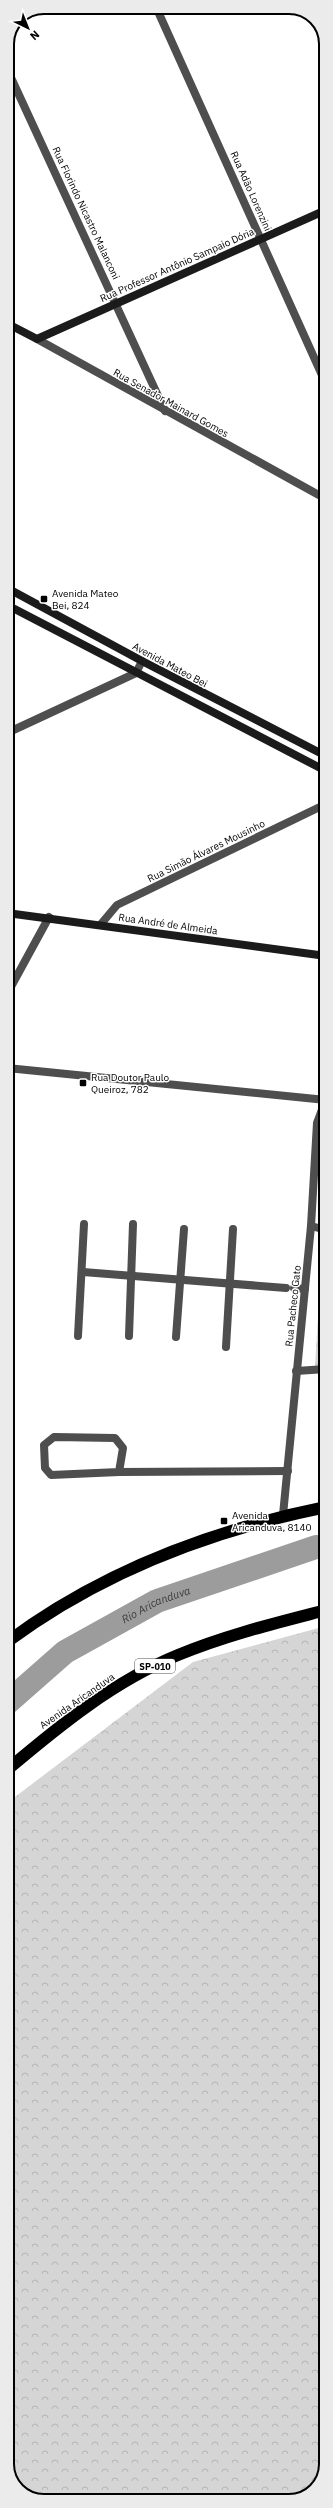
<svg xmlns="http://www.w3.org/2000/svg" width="333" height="2508" font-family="'IBM Plex Sans',sans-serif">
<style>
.forest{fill:url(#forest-crowns)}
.park{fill:url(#park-tufts)}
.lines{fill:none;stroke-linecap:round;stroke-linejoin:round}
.river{stroke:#9c9c9c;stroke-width:24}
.street{stroke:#4e4e4e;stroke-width:8}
.secondary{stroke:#1b1b1b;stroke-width:8}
.highway{stroke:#000;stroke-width:12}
.poi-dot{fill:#000;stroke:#fff;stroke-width:1.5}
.labels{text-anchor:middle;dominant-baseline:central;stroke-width:3;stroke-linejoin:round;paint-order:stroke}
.shield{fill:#fff;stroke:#4c4c4c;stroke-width:1}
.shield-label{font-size:9px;font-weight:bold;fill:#000}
.street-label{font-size:10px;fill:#000;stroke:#fff}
.poi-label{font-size:10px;fill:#000;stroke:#fff;text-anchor:start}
.water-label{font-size:11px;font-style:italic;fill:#3d3d3d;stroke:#fff}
.rim{fill:none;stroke:#000;stroke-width:2}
</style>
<defs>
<pattern id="forest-crowns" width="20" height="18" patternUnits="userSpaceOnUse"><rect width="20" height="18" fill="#d5d5d5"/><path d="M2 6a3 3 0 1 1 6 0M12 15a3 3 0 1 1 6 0" fill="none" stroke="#b5b5b5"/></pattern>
<pattern id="park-tufts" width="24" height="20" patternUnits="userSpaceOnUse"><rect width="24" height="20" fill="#d5d5d5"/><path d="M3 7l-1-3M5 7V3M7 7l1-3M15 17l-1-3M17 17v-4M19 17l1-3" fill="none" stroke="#b5b5b5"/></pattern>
</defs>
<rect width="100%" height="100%" fill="#fff"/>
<path class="forest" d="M326,1626V2463L317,2488L293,2501H40L18,2490L7,2468V1803L193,1662Z"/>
<path class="park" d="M323,1237L326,1238V1365L315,1366Z"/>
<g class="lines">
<path class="river" id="s1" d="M7,1703L65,1652L157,1601L316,1547H326"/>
<g class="street">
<path d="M156,7L326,384"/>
<path d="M7,69L165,411"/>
<path d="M37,339L326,499"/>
<path d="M7,733L136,673L142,661"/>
<path d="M101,924L117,905L326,804"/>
<path d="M7,994L49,917"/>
<path d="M7,1068L326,1100"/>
<path d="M311,1226L326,1230"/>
<path d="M83,1272L286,1288"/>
<path d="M294,1288L305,1289"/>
<path d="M78,1336L84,1224"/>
<path d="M129,1336L133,1224"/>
<path d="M176,1337L184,1229"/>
<path d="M226,1347L233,1229"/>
<path d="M296,1371L326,1369"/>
<path d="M119,1472L123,1448L115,1438L54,1437L44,1445L45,1468L51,1475L119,1472L288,1471"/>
<path d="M283,1515L311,1226L317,1123L326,1099"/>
</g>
<g class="secondary">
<path d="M7,335L12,326L37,339L326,210"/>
<path d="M7,588L142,661L326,756"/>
<path d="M7,605L326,771"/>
<path d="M7,913L326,956"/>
</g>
<g class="highway">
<path d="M7,1642C101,1572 212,1530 326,1507"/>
<path d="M7,1770C59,1726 114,1681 178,1655C226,1635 276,1623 326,1610"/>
</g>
</g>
<g class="poi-dot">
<rect x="40" y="595" width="8" height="8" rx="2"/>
<rect x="79" y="1079" width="8" height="8" rx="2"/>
<rect x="220" y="1517" width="8" height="8" rx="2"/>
</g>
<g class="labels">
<rect class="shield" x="135" y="1659" width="40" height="14" rx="3"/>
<g class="shield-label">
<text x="155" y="1666">SP-010</text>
</g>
<g class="street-label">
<text transform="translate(251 191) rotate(66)">Rua Adão Lorenzini</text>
<text transform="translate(86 213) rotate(65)">Rua Florindo Nicastro Malanconi</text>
<text transform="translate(177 265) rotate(-24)">Rua Professor Antônio Sampaio Dória</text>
<text transform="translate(171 403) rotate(29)">Rua Senador Mainard Gomes</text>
<text transform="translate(170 665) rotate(28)">Avenida Mateo Bei</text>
<text transform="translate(206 851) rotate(-26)">Rua Simão Álvares Mousinho</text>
<text transform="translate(168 924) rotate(8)">Rua André de Almeida</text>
<text transform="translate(293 1306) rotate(-84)">Rua Pacheco Gato</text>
<text transform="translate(77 1701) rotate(-35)">Avenida Aricanduva</text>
</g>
<g class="poi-label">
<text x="52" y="593">Avenida Mateo<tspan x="52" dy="12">Bei, 824</tspan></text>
<text x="91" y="1077">Rua Doutor Paulo<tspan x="91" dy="12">Queiroz, 782</tspan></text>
<text x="232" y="1515">Avenida<tspan x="232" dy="12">Aricanduva, 8140</tspan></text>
</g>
<g class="water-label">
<text stroke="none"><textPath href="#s1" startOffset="180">Rio Aricanduva</textPath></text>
</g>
</g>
<path d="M0 0H333V2508H0ZM44 14H289A30 30 0 0 1 319 44V2464A30 30 0 0 1 289 2494H44A30 30 0 0 1 14 2464V44A30 30 0 0 1 44 14Z" fill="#ebebeb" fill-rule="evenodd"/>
<path class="rim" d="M44 14H289A30 30 0 0 1 319 44V2464A30 30 0 0 1 289 2494H44A30 30 0 0 1 14 2464V44A30 30 0 0 1 44 14Z"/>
<g transform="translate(28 28) rotate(137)" stroke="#ffffff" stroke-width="3" paint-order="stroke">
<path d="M0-3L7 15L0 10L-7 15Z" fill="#000000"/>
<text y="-6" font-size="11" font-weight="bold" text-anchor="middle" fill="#000000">N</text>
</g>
</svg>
